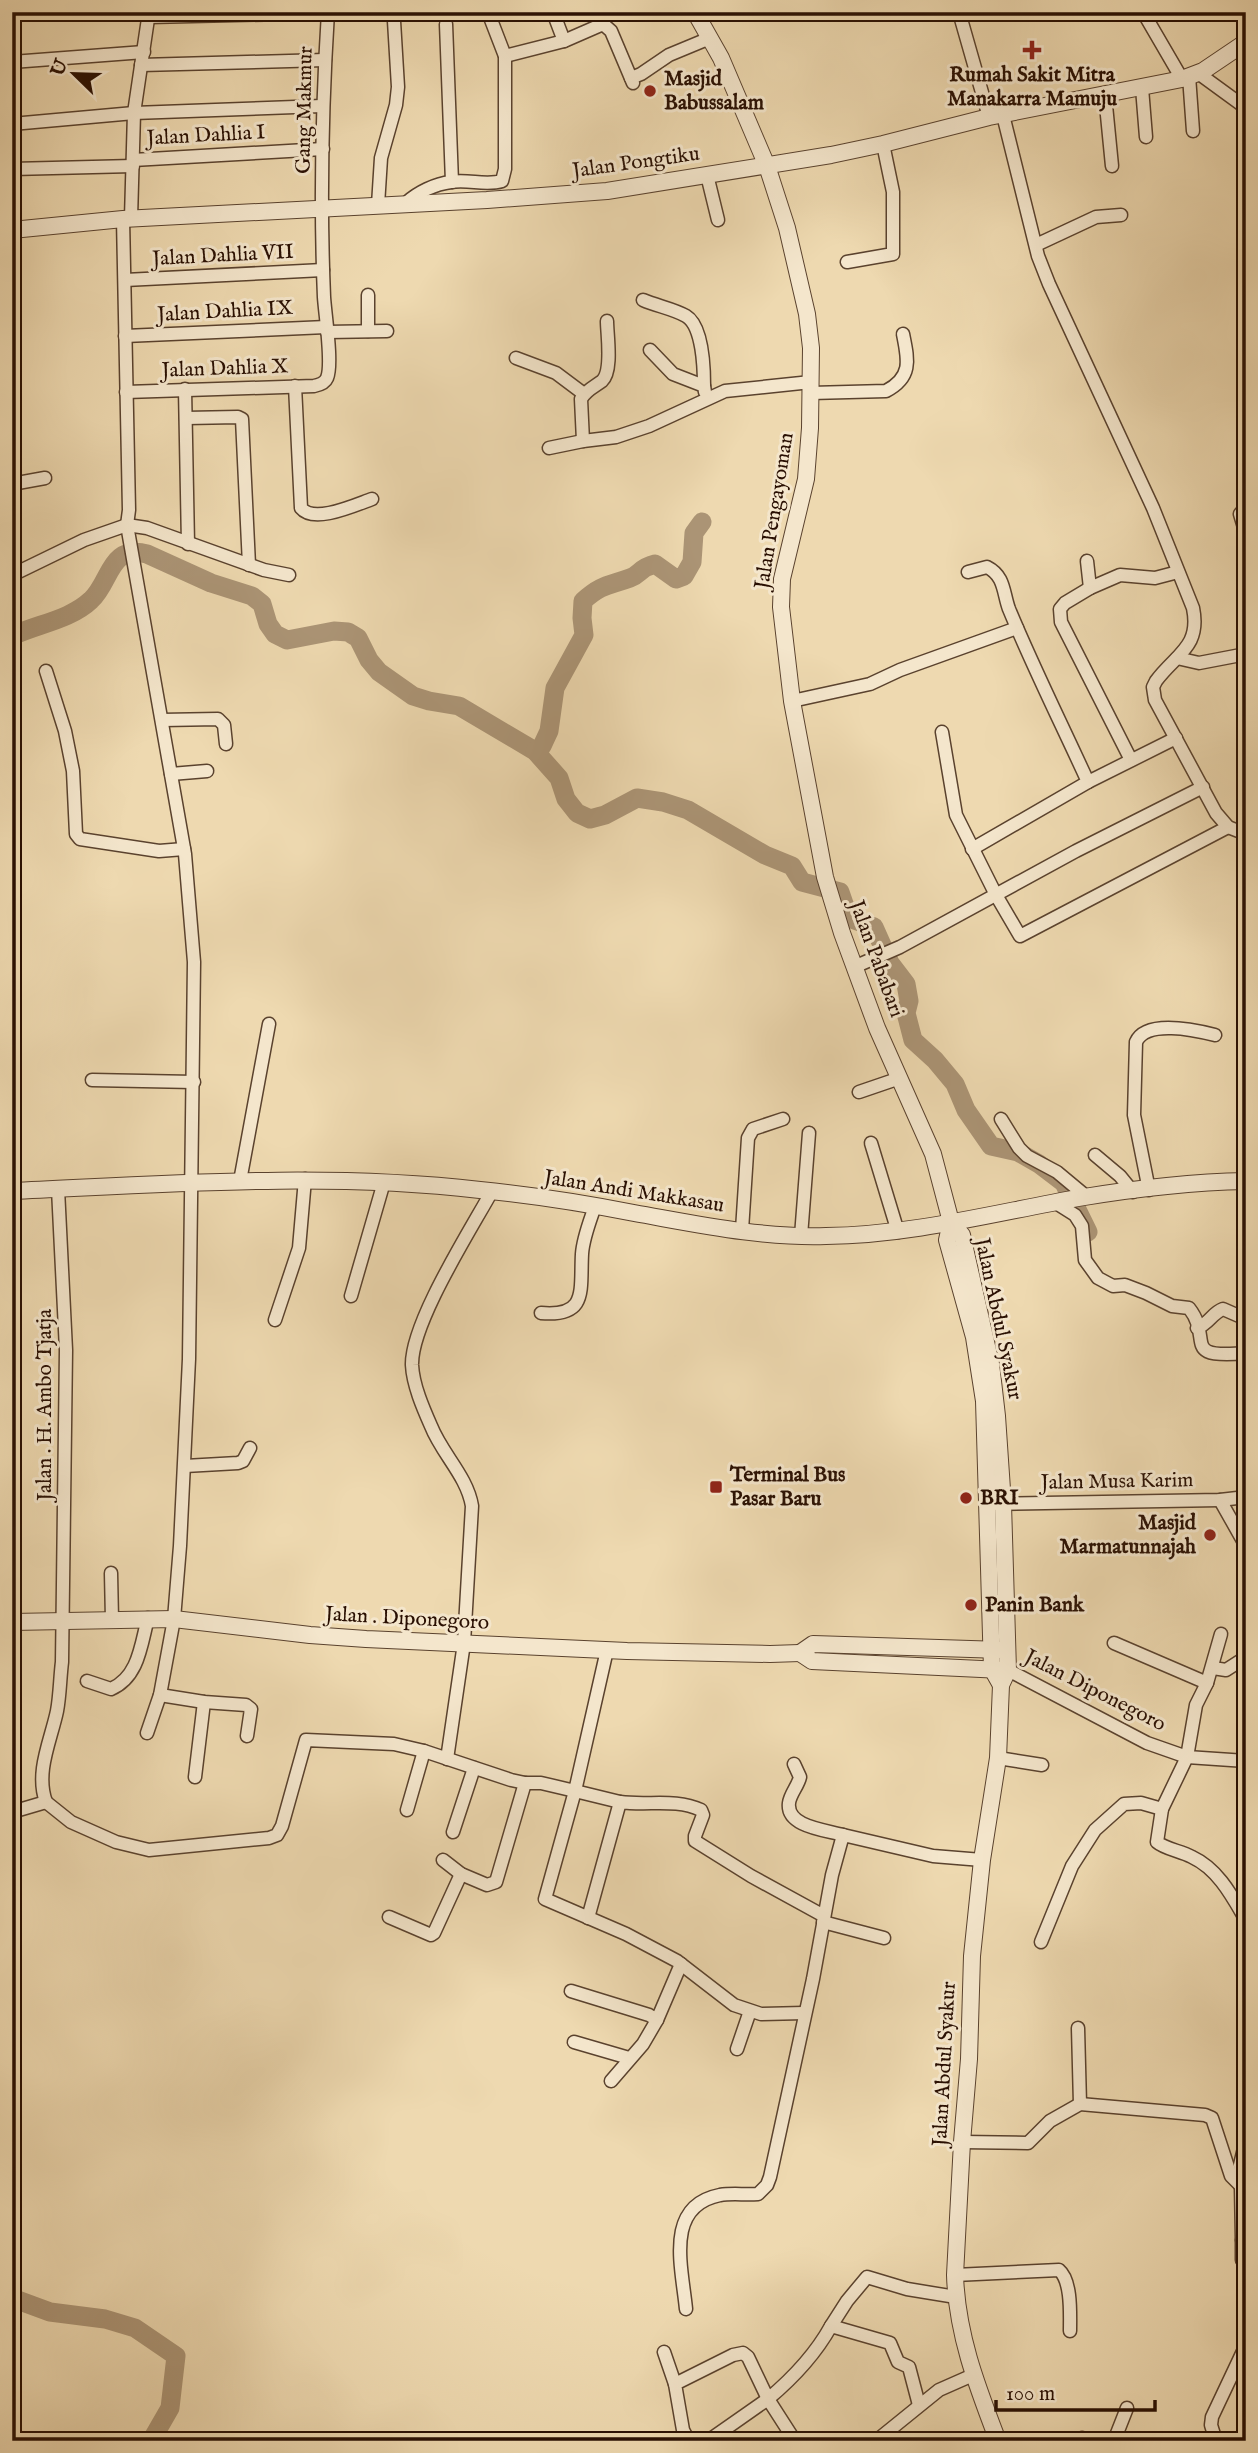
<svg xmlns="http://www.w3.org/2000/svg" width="1258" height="2453" font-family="'IM FELL English',serif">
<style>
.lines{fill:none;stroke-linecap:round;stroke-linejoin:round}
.river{stroke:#ab9475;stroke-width:19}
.minor-casing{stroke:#5a422e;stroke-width:15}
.tertiary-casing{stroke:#5a422e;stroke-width:18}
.minor{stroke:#f4e6cc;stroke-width:12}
.tertiary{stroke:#f4e6cc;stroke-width:16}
.poi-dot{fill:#8f2418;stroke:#f4e6cc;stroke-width:2.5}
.labels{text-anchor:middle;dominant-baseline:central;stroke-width:6;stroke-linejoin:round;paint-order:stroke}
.poi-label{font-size:21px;font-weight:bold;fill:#290f02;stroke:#f4e6cc;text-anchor:start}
.street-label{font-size:21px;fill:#290f02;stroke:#f4e6cc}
</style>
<rect width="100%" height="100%" fill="#eed9b0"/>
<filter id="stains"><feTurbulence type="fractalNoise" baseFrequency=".00286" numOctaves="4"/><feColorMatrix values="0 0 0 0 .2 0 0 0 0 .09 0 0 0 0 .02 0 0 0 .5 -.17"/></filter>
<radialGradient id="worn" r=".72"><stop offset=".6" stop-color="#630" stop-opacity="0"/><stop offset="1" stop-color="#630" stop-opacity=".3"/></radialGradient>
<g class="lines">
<g class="river">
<path d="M12,636C37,624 70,620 91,600C111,582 109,544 147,554L211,583L252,596L262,604L268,624L275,634L287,640L334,631L348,632L358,638L369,660L379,672L413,696L429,701L459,706L535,751L559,778L566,799L577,813L590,819L605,815L637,798L663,802L688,810L765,855L792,866L802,882L840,892L849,918L874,927L890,963L906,984L909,1001L906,1013L913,1040L935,1060L955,1084L966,1110L991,1146L1018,1152L1039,1164L1064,1183L1088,1232"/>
<path d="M535,751L542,746L549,731L555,688L584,635L582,618L583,601C602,584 608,586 630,578C641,574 639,568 655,564L676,579L684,576L692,562L694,533L702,522"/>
<path d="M12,2298L50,2312L105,2319L135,2328L176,2356L170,2408L151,2441"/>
</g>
<g class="minor-casing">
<g id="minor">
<path d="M553,12L564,41"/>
<path d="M959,12L989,117"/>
<path d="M1143,12L1182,79"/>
<path d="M149,17L328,13"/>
<path d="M446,24L452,182"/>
<path d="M505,56L564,41L603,24L611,31L633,83"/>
<path d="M12,62L144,52"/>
<path d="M141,65L325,60"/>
<path d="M1198,73L1246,108"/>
<path d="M1189,76L1193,131"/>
<path d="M631,78L641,74L669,55L710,38"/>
<path d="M1142,88L1146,137"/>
<path d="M1105,95L1112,166"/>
<path d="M1003,115L1038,256L1049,284L1153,508L1193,608C1201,647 1176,654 1156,681L1153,687L1155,700L1216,813L1228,827L1246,834"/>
<path d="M12,124L134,113L322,106"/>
<path d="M133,160L323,149"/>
<path d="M12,169L133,166"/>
<path d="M707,175L718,220"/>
<path d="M406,203C418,192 435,184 451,182C468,179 486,186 502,181L505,169V56L488,12"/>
<path d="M378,205L381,158L396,105L398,87L394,21"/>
<path d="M131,218L134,113L149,12"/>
<path d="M123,219L129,510L127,525L185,854L194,962L189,1359L180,1546L174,1619L160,1695L147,1733"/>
<path d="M1036,245L1096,217L1121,215"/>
<path d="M847,262L893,254V192L883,144"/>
<path d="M125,280L323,270"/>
<path d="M643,300C657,306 674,309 686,316C703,326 704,369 704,386"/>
<path d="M607,321C607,335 613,371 602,381C594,387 586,390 581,399L583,441L616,437L649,426L725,391L811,382"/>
<path d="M368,331V295"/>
<path d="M327,332L387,331"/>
<path d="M125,336L326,327"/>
<path d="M650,350L673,374L704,386L705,392"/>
<path d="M516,358L556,373L584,394"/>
<path d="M295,386L301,508C314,524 355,505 372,499"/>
<path d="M185,389L188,544"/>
<path d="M126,392L314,386C319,385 325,383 327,378C333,364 325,314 324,297C320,202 322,107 328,12"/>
<path d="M811,393L886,391C913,377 908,359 903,334"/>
<path d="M186,418L238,417L242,419L249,565"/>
<path d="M549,448L583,441"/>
<path d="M12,484L45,478"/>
<path d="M1246,507L1240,514L1246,534"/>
<path d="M1087,561L1090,588"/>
<path d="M968,572L987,567C1005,576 1003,593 1009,609C1033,667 1062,725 1088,782L972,849"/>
<path d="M12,575L84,540L127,525L147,528L264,570L289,575"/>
<path d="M1177,658L1199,663L1246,654"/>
<path d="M46,671L65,731L73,771L76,834L80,839L159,851L184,849"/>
<path d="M792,701L870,684L900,670L1017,628"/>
<path d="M162,720L218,719L224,725L226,744"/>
<path d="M942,732L956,815L996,895L1020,936L1228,827"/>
<path d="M1131,760L1061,622L1060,609L1065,603L1090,588L1120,575L1155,578L1178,572"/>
<path d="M171,774L207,771"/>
<path d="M1088,782L1176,738"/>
<path d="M854,967L900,947L1076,851L1203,787"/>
<path d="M92,1080L194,1082"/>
<path d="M859,1092L900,1078"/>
<path d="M1001,1119L1019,1148L1027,1156L1057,1172L1087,1197"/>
<path d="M871,1143L898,1232"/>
<path d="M1095,1155L1120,1176L1133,1192"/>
<path d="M240,1181L269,1024"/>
<path d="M1149,1190L1134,1115L1136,1042C1146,1019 1195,1030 1215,1035"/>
<path d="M1056,1203L1075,1215L1082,1226L1085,1260L1098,1278L1113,1286L1125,1285L1146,1293L1172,1306L1189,1308C1214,1340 1179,1359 1246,1353"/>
<path d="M742,1230L748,1138L753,1129L783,1119"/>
<path d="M801,1236L809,1133"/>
<path d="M351,1296L384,1182"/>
<path d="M541,1313C588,1317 580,1291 582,1254C583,1238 590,1221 595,1206"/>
<path d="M275,1320L299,1248L305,1179"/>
<path d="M1197,1328C1209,1324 1212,1313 1223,1309L1239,1316"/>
<path d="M185,1466L238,1463L243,1461L250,1448"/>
<path d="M1220,1500L1246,1546"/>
<path d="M988,1504L1220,1500L1246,1497"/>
<path d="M111,1573L112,1620"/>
<path d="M1114,1643L1207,1683L1196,1705L1187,1757L1162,1809L1157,1842C1165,1849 1181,1851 1192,1857C1218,1869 1232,1896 1246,1920"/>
<path d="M1213,1668L1226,1670L1240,1661H1246"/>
<path d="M1008,1670L1147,1743L1187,1757L1246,1761"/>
<path d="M87,1681L111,1689C139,1677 141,1644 148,1618"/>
<path d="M1207,1683L1221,1634"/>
<path d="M160,1695L204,1702L246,1705L251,1709L247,1736"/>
<path d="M998,1758L1042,1765"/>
<path d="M447,1759L464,1643L472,1506C467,1476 442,1454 431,1426C423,1408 413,1385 412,1365C411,1323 470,1231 492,1191"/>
<path d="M794,1764L800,1777C798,1786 790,1794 789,1803C786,1827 826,1830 843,1835"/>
<path d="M195,1777L204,1702"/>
<path d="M46,1802L71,1822L116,1842L149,1850L269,1838L277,1835L282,1826L306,1740L394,1744L424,1751"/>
<path d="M620,1802L575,1791L545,1899L626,1934L677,1961L734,2005L761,2014L804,2013"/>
<path d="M407,1810L424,1751L511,1780L525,1783H541L575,1791L607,1650"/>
<path d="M12,1812L46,1802C35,1772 51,1740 57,1711C60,1695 60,1678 62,1662L66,1350L58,1189"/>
<path d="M453,1832L474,1768"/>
<path d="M443,1860L461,1874L487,1885L496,1882L525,1783"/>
<path d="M389,1917L431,1935L434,1933L461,1874"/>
<path d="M588,1918L620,1802C648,1806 675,1798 701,1810L703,1815L695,1836V1841L751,1876L824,1916"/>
<path d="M823,1922L884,1938"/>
<path d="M1041,1942L1072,1866L1095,1830L1124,1804L1141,1803L1162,1809"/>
<path d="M571,1991L649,2015L657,2020L681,1964"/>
<path d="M1078,2028L1080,2104"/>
<path d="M574,2042L629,2058"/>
<path d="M737,2049L750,2011"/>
<path d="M611,2081L643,2044L657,2020"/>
<path d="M962,2142L1028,2143L1050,2121L1080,2104L1205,2115L1212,2118L1231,2176L1241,2186"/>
<path d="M1241,2186L1240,2165L1246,2140"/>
<path d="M1242,2240L1241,2186L1246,2188"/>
<path d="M1242,2260V2240L1246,2241"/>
<path d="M955,2275L1059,2270C1072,2281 1070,2315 1070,2331"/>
<path d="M686,2309C682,2267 664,2206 720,2195C732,2193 745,2195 758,2194L767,2185L770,2177L813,1979L832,1875L843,1835L933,1856L982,1860"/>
<path d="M831,2326L847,2301L867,2277L907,2289L956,2297"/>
<path d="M664,2352L675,2384"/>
<path d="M1082,2438L1087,2441"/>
<path d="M689,2441L683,2430L675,2384L733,2355L743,2353L748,2357L768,2399C793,2378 815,2355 831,2326L890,2343L898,2362L909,2367L919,2405"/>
<path d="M708,2441L768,2399L795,2441"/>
<path d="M876,2441L939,2390L973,2375"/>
<path d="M1114,2441L1127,2408"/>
<path d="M1216,2441L1211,2425L1212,2417L1246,2345"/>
</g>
</g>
<g class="tertiary-casing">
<g id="tertiary">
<path d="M695,12L721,58L767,166L787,228L807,314L811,348L810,428L806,479L782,579L781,607L792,701L825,877L842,933L877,1028L933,1154L951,1222L962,1235L991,1364L997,1416L1003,1504L1008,1670L1001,1685L998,1758L982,1860L972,1956L969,2059L962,2142L955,2275C957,2335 977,2386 998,2441"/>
<path d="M12,230L123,219L487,200L607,191L831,155L883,144L989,117L1182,79L1203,71L1246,42"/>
<path d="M12,1191C168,1184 324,1172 480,1190C531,1195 583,1203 634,1213C697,1224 761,1238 826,1236C911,1235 994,1213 1078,1198C1132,1189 1191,1182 1246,1181"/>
<path d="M951,1222L947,1240L974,1337L984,1401L992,1669L1001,1685"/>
<path d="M12,1622L174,1619L310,1635L366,1639L627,1651L770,1654L800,1653"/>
<path d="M800,1653L813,1644L1002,1650"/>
<path d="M800,1653L812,1661L1002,1670"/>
</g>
</g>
<use href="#minor" class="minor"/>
<use href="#tertiary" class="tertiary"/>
</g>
<g class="poi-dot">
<path d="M1028.5 39.5h7v7h7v7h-7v7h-7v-7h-7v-7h7z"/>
<circle cx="650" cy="91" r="7"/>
<rect x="709" y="1480" width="14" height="14" rx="3.5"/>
<circle cx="966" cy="1498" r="7"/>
<circle cx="1210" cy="1535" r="7"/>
<circle cx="971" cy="1605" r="7"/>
</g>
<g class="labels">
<g class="poi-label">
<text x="1032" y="75" text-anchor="middle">Rumah Sakit Mitra<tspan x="1032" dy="24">Manakarra Mamuju</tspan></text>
<text x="664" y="79">Masjid<tspan x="664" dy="24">Babussalam</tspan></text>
<text x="730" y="1475">Terminal Bus<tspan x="730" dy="24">Pasar Baru</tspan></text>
<text x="980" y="1498">BRI</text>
<text x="1196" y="1523" text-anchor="end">Masjid<tspan x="1196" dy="24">Marmatunnajah</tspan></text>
<text x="985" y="1605">Panin Bank</text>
</g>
<g class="street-label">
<text transform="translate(305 110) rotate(-89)">Gang Makmur</text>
<text transform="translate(206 136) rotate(-3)">Jalan Dahlia I</text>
<text transform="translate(636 163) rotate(-8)">Jalan Pongtiku</text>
<text transform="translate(223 256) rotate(-3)">Jalan Dahlia VII</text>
<text transform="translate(225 312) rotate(-3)">Jalan Dahlia IX</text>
<text transform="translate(225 369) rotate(-2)">Jalan Dahlia X</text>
<text transform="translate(775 511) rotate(-81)">Jalan Pengayoman</text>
<text transform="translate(876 959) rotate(70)">Jalan Pababari</text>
<text transform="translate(634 1192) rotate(9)">Jalan Andi Makkasau</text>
<text transform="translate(998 1319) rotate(78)">Jalan Abdul Syakur</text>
<text transform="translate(45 1405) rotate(-90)">Jalan . H. Ambo Tjatja</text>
<text transform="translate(1117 1482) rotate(-1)">Jalan Musa Karim</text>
<text transform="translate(407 1619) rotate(3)">Jalan . Diponegoro</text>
<text transform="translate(1095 1691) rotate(27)">Jalan Diponegoro</text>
<text transform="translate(945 2064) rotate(-87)">Jalan Abdul Syakur</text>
</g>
</g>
<rect width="1258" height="2453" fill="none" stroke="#eed9b0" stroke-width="42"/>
<rect x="14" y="14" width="1230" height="2425" fill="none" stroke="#290f02" stroke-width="3.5"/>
<rect x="21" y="21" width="1216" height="2411" fill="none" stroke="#290f02" stroke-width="2"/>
<g transform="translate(74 74) rotate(293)" stroke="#f4e6cc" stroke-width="5" paint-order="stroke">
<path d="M0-5L12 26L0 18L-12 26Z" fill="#290f02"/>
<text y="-10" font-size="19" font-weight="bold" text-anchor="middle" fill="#290f02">U</text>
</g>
<path d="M996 2400v10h159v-10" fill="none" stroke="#290f02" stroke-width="3.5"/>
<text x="1006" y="2400" font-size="21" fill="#290f02" stroke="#f4e6cc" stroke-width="5" paint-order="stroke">100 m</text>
<rect width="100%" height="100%" filter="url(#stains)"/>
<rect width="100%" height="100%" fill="url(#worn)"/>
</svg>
